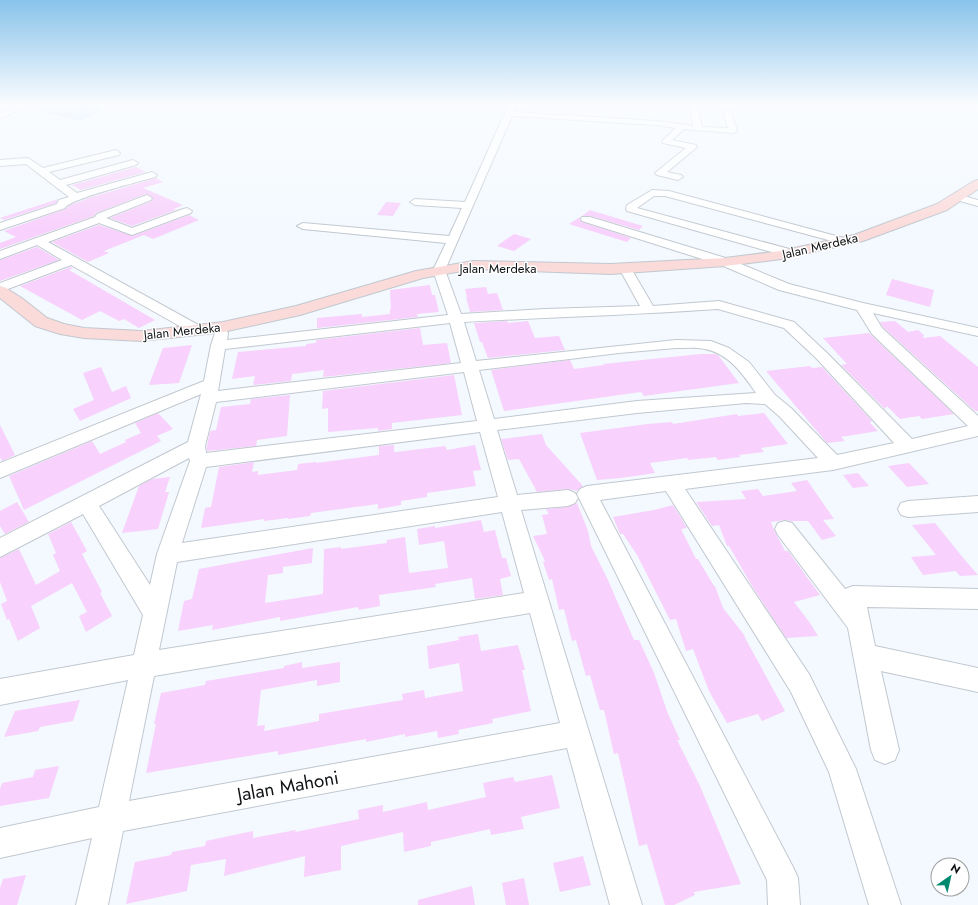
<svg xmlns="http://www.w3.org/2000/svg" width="978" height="905" font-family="Jost,sans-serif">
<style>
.green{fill:#c4dffc}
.building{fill:#f8d1fc}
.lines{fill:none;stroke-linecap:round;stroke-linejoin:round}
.street-casing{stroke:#c1c8cf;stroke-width:2}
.secondary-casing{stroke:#c1c8cf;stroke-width:2}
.street{fill:#fff;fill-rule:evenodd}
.secondary{fill:#fbdbda;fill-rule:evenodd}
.labels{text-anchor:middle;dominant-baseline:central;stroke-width:3;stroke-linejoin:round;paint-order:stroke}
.far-street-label{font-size:13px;fill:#101315;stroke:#fff}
.near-street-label{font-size:19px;fill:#101315;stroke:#fff}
</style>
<rect width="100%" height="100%" fill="#f3f9ff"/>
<path class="green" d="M81,105L96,107L101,112L80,121L38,111Z"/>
<g class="building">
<path d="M136,167L146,172L81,190L72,185Z"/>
<path d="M156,178L163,182L143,188L183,205L174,209L176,210L132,226L110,218L152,201L153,198L146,194L96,213L94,216L0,249V243L16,237L4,231L65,209L71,205L92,197Z"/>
<path d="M58,199L56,203L4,220L0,218Z"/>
<path d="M386,202L401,203L393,216L377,215Z"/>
<path d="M590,210L643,226L639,230L590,216H582Z"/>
<path d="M189,215L199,220L153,239L144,235L104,251L109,253L88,262L52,242L99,225L133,236Z"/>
<path d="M580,217V220L582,222L631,238L627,242L569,224Z"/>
<path d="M514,234L531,239L514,251L497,246Z"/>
<path d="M37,247L59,260L0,281V260Z"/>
<path d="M71,267L73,268L69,270L155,320L139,328L124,319L119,321L100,311L82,320L20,286Z"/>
<path d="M892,279L934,290L930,307L886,295Z"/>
<path d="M430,285L432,295H435L439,312L417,314L418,317L317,328V318L362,314V317L390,314V309H391L390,290Z"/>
<path d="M486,287L488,294L497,293L503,310L470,312L466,297H467L465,289Z"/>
<path d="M507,321L508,323L528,321L535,338L559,336L565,350L488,358L482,342H480L474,323Z"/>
<path d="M895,321L908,332L918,330L924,335L923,338L940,336L978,367V411H975L883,327L880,322Z"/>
<path d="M420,328L423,345L447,343L451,363L323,377L324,370L292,374L291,381L253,385L255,376L232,379L238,352L306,346V344L316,343V340Z"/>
<path d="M869,333L871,335L954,414L922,419L919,416L900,419L887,406L885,409L841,365L847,364L823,338Z"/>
<path d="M192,345L179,383L149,385L163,348Z"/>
<path d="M701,354H714L718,355L739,383L644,396L641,392L504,411L491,370L570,360L574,369L604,365L603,364Z"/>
<path d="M810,366L812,368L822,367L872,421L870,423L878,431L841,437L845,441L827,443L766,371Z"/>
<path d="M101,367L112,392L126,386L131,398L80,421L73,409L94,400L83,373Z"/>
<path d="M454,375L462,415L392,423V429L378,431V428L328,432V408L322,409L323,391Z"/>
<path d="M290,395L287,436L257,440L256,446L207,451V446L210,431L216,430L221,407L250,404L251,399Z"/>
<path d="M158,413L173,429L157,436L161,441L24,510L9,476L92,441L100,454L126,442L125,440L141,433L135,423Z"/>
<path d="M764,413L788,444L761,448L764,452L739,455L740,457L718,460L716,457L688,460L687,458L650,463L655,473L621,478L597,480L580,433L648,424L672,422L673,424L737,414L738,416Z"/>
<path d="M0,425L15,455L2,461L0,457Z"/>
<path d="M542,434L546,445L583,486L577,491L568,489L537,492L519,459L508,460L501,439Z"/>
<path d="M394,445V452H396L445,446L447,450L475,445L481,470L473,471L476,486L427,493V497L401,501V505L378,509V504L311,513L310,516L288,519V518L264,521V519L201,528L205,508L211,507L219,467L254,462L252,472L258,471V475L297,470L298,464L316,462V463L379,455V446Z"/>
<path d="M909,463L929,484L907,487L888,466Z"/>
<path d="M858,473L869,486L853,488L843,475Z"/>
<path d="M170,477L165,492H169L158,529L122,533L139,486L152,479Z"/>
<path d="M807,480L834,519L823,520L836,536L822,540L808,521H791L785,520L771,522L774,530L785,551H788L820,595L794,602L810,623L818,636L786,638L752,586L729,546H727L719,525L712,526L696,502L746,499L741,491L758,489L763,496L797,491L791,483Z"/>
<path d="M17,502L29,522L5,534L0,526V511Z"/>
<path d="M577,503L588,531L591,546L607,578L634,640H639L654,673L668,714L680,740H677L700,786L741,884L694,892L695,895L674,905H665L647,844L639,846L618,753L614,754L604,710H600L590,675L586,676L576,640L572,641L564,609L559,610L552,579L549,580L543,562L545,561L533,536L547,534L542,515L549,514L546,509L568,507Z"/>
<path d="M673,505L687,528L681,529L696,559H698L714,586H715L723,608L745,636H744L785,711L762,721L758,714L727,723L709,691L693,649L686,651L676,619L670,620L637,555L623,534H620L613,517L654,510Z"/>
<path d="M481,520L484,532L495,530L502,558H506L511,576L500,579L503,595L475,599L472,578L435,584L436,587L379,595L380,606L359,610L358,607L280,621V617L212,630L213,625L178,631L184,601L192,599L199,569L313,548L312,563L283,567V573L268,575L265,603L323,594L324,549L341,547V549L387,543V540L405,537L409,573L448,568L444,541L419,545L417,529L435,526V528Z"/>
<path d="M71,522L87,551L82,554L102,592L100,593L112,616L86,632L79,616L87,612L72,583L31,606L40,628L18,641L9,619L7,620L1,604L7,601L0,582V558L19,549L36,585L60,571L53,555L56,553L48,534Z"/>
<path d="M935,523L964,559L978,575L960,576L956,571L923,575L911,557L936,555L912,525Z"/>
<path d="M478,634L481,651L518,645L525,670H522L531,711L492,719L493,723L458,730L459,734L438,738L437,731L405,737V734L366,742V739L278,755V751L146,773L156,724H154L161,693L205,685L206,681L284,668V666L302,662V668L340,662V682L317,686V680L261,690L257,726L265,725L264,731L319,721V714L403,700L402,694L424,690L425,698L463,691L459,663L429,669L427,646L459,640L458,637Z"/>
<path d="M80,700L73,721L40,727L38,731L4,737L15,711Z"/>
<path d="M59,766L49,798L0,806V789L2,783L33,777L35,770Z"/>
<path d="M552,775L560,808L521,817L524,829L491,835L490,829L431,842V846L404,852L403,832L341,846V870L304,877L305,856L224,876L226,859L191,865L187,891L126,904L135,862L171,855L172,852L205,846L206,841L253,831V838L296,830L295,832L359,819L358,810L383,805V812L427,802L428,810L486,797L483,783L513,777L515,782Z"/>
<path d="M583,856L591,885L560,892L553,863Z"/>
<path d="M26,875L17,905H0V888L3,879Z"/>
<path d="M524,878L529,905H506L502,883Z"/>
<path d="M472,886L475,905H418V900Z"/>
</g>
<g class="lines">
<g class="street-casing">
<g id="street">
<path d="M23,104H34L0,118V113Z"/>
<path d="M509,104H517L513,112L656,121L693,126L689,104H697L702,127L728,128L723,112L727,110L731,112L737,131L733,133L684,129L672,140L696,145L697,147L667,172L681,175L683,177L678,180L657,175L655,173L686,148L663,143L662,141L676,128L656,125L512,116L445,270L461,314L545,309L640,306L619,268L621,265H629L653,306L719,301L794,322L827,353L912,439L968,426L872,334L857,310L779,290L721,265L582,221L581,219L582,217H590L729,259L789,284L863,303L978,328V336L873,313L882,328L978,416V436L833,470L685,489L809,674L856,769L901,905H869L829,772L791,692L666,491L600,500L793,867L798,878L800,905H768L767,880L577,494L580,489L587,486L818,458L779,416L765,404L746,403L637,413L497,430L517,495L568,490L575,493L578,498L575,503L568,506L521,510L642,905H610L567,748L123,831L108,905H76L92,838L0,858V828L99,807L128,680L0,705V679L134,655L143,615L83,514L0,557V538L188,442L201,394L0,478V463L204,381L211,345L216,330L221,329L226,330L228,333L227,340L448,315L433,270L446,243L303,229L297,226L303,223L449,236L462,208L415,205L410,202L415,199L465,202ZM718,309L784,328L817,359L894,443L837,455L791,408L775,395L749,362L729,348L711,341L676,340L476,361L464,322C549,317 634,315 718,309ZM450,323L461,363L218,391L225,349ZM676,348C685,348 696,347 705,349C729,354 743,374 756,393L637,401L494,419L479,370L619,353ZM464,372L477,421L206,453L205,446L216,402ZM480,432L498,497L182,543L206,467ZM189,458L190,461L157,554L150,585L99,506ZM502,512L524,593L159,650L177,562ZM530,613L560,723L129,801L154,676Z"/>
<path d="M116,150L120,153L119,155L49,172L60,180L133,160L138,163L136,165L66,185L77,193L152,172L157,175L155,177C139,182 71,198 65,208L0,230V223L57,204L59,200L69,197L26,164L0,166V160L28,158L43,168Z"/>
<path d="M652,190L669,191L847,239L849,241L847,243L843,244L665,196H654L637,208L793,250L795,253L793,256L789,257L627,211L626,209L627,205Z"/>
<path d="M957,194L978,200V206L953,199L952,197Z"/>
<path d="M147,195L152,198L151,200L106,218L132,228L183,209L187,208L192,211L191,213L132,235L99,223L48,242L202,327L204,330L202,333L197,334L192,333L71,265L0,292V283L62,260L37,245L0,259V251L95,217L97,214Z"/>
<path d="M978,496V512L908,517L901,515L898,509L901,503L908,501Z"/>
<path d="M785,521L792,523L845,589L853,586L978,589V609L867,607L875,646L978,668V692L881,671L899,750L895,760L885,764L875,760L871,750L848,628L778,535L775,529L778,523Z"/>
</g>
</g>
<g class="secondary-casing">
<path id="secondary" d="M978,180V189L947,210L863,241L781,259L725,266L611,274L473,269L423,278L300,315L223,332L197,335L141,341L84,338L60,334L35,326L0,298V286L6,288L23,299L47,318L64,324L84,328L141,331L197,325L223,322L296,306L416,271L473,261L611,264L725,258L781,251L854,235L937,204L974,181Z"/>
</g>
<use href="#street" class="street"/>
<use href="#secondary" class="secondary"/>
</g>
<linearGradient id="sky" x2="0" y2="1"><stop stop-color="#88c3ea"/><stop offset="0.45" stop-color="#fafcff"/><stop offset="1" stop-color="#fafcff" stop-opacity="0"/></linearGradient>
<rect width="978" height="231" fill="url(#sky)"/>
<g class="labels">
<g class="far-street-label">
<text transform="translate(820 246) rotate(-13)">Jalan Merdeka</text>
<text x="498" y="268">Jalan Merdeka</text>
<text transform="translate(182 331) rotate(-6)">Jalan Merdeka</text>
</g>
<g class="near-street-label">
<text transform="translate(288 786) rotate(-10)">Jalan Mahoni</text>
</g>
</g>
<g transform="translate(950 877) rotate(34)"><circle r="19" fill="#ffffff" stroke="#9fa1a1"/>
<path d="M0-3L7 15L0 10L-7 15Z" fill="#00896f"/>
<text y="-6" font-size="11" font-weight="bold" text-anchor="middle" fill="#101315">N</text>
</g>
</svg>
